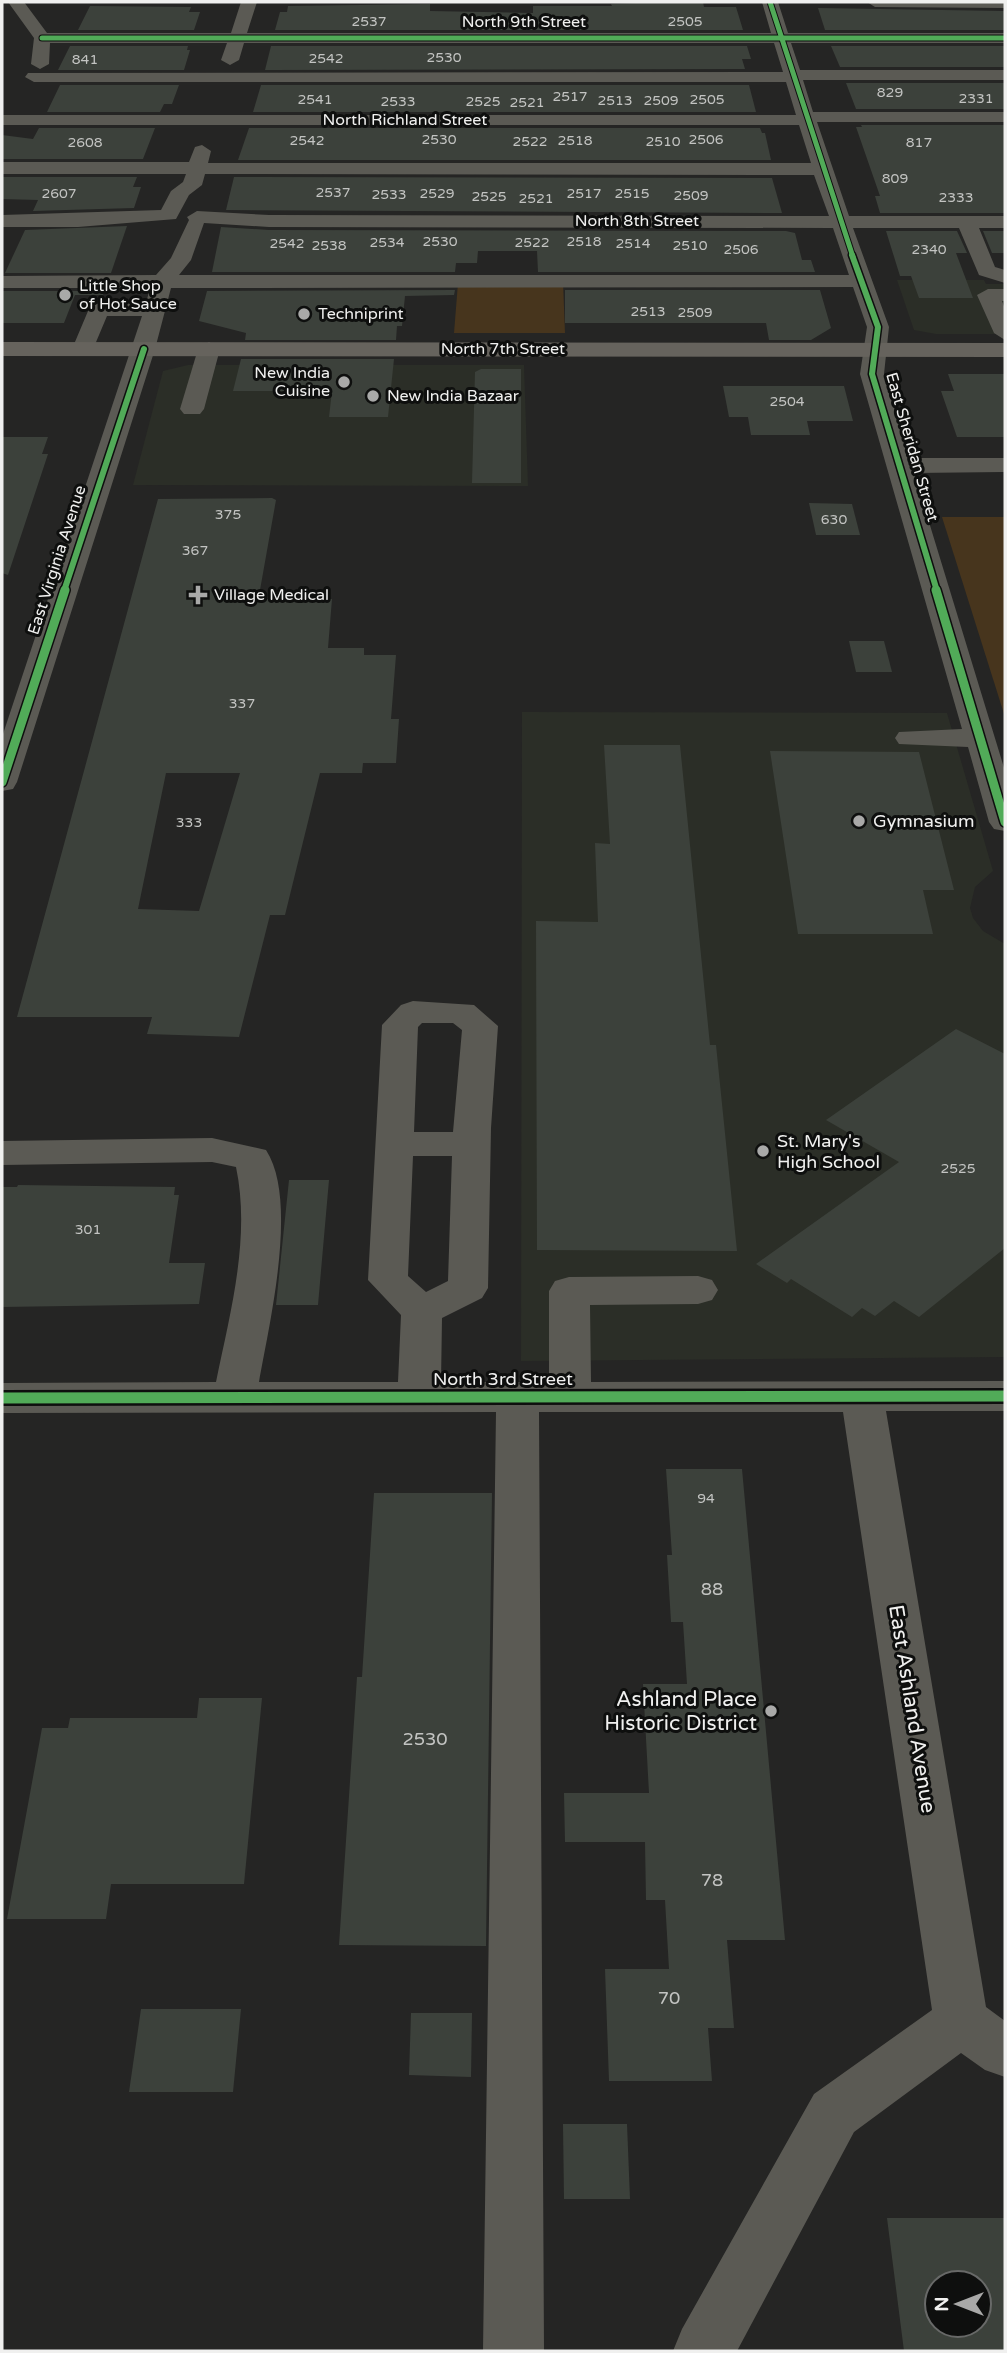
<svg xmlns="http://www.w3.org/2000/svg" width="1007" height="2353" font-family="'Varela Round',sans-serif">
<style>
.built{fill:#2b2e27}
.green{fill:#47351d}
.building{fill:#3c413b;fill-rule:evenodd}
.lines{fill:none;stroke-linecap:round;stroke-linejoin:round}
.minor{fill:#5b5a54;fill-rule:evenodd}
.major{fill:#66635d;fill-rule:evenodd}
.cycleway-far3-casing{stroke:#0e0f0e;stroke-width:7}
.cycleway-far2-casing{stroke:#0e0f0e;stroke-width:9}
.cycleway-far1-casing{stroke:#0e0f0e;stroke-width:12}
.cycleway-casing{stroke:#0e0f0e;stroke-width:16}
.cycleway-far3{stroke:#51ab58;stroke-width:5}
.cycleway-far2{stroke:#51ab58;stroke-width:6}
.cycleway-far1{stroke:#51ab58;stroke-width:9}
.cycleway{stroke:#51ab58;stroke-width:11}
.poi-dot{fill:#a9a9a8;stroke:#0e0f0e;stroke-width:2.5}
.labels{text-anchor:middle;dominant-baseline:central;stroke-width:6;stroke-linejoin:round;paint-order:stroke}
.number-label{font-size:14px;fill:#c3c4c2}
.far-street-label{font-size:16px;fill:#f0f0ef;stroke:#0e0f0e}
.far-poi-label{font-size:16px;fill:#f0f0ef;stroke:#0e0f0e;text-anchor:start}
.poi-label{font-size:18px;fill:#f0f0ef;stroke:#0e0f0e;text-anchor:start}
.street-label{font-size:18px;fill:#f0f0ef;stroke:#0e0f0e}
.near-number-label{font-size:18px;fill:#c3c4c2}
.near-poi-label{font-size:21px;fill:#f0f0ef;stroke:#0e0f0e;text-anchor:end}
.near-street-label{font-size:21px;fill:#f0f0ef;stroke:#0e0f0e}
</style>
<rect width="100%" height="100%" fill="#252524"/>
<g class="built">
<path d="M897,280H984L986,284H1005V334H936L914,330Z"/>
<path d="M188,365H524L528,486L133,485L163,371Z"/>
<path d="M522,712L947,713L993,871L975,887L970,908L973,918L983,931L1005,944V1357L521,1361Z"/>
</g>
<g class="green">
<path d="M563,282L565,333H454L458,283Z"/>
<path d="M942,517H1005V717Z"/>
</g>
<g class="building">
<path d="M659,2H703L704,7H736L743,30H275L280,12H287L288,6L430,4V11L533,13V6H612L611,4Z"/>
<path d="M90,6L191,7L189,12H200L194,30H78Z"/>
<path d="M818,8L1005,11V30H825Z"/>
<path d="M70,46H188L187,50H190L184,70H58Z"/>
<path d="M271,46H747L751,59H742L745,69L265,70Z"/>
<path d="M831,46H1005V67H840Z"/>
<path d="M846,83H1005V109H856Z"/>
<path d="M60,85H179L172,104H164L160,112H47Z"/>
<path d="M261,85H749L756,112H253Z"/>
<path d="M861,125H1005V213H880L875,196H880L856,127H862Z"/>
<path d="M39,128H155L143,159H2V135L33,139Z"/>
<path d="M249,128H760L762,133H765L771,160H238Z"/>
<path d="M2,177H137L133,187H141L134,208L33,211L38,200L2,199Z"/>
<path d="M234,177L772,178L782,213L226,210Z"/>
<path d="M127,226L111,273H5L25,230Z"/>
<path d="M221,227L269,230L786,231L795,233L802,260H811L815,272H538L537,251H478L477,263H456L455,272H212Z"/>
<path d="M886,231H957L967,253H956L973,298H919L911,276H900Z"/>
<path d="M983,231H1005V253H992Z"/>
<path d="M455,290L454,295L405,296L402,326H397L396,340H245L246,333L199,321L207,291Z"/>
<path d="M565,290H820L831,328L811,340H769L766,323H565Z"/>
<path d="M2,291H104L103,295H75L64,323H2Z"/>
<path d="M241,359H394L388,417H329L332,391H233Z"/>
<path d="M481,369H521V483H472L475,372Z"/>
<path d="M948,374H1005V437H957L941,391H954Z"/>
<path d="M723,386H844L853,421H807L810,435H751L748,417H729Z"/>
<path d="M2,437H48L42,454H48L8,575L2,573Z"/>
<path d="M272,498L276,500L260,590H264L262,599H332L328,648H364V655H396L391,719H399L396,763H363L362,773H320L285,915H270L239,1037L147,1034L152,1017H17L158,499ZM166,773H240L199,911L138,909Z"/>
<path d="M809,503L852,504L860,535H816Z"/>
<path d="M849,641H884L892,672H856Z"/>
<path d="M604,745H680L710,1045H716L737,1251L537,1250L536,921L598,922L595,843L610,844Z"/>
<path d="M770,751L919,752L954,890H923L933,934H798Z"/>
<path d="M956,1029L1005,1054V1248L919,1317L894,1301L875,1316L862,1308L852,1317L791,1279L787,1283L756,1264L899,1162L826,1120Z"/>
<path d="M289,1180H329L318,1305H276Z"/>
<path d="M18,1185L175,1187L174,1195H179L169,1263H205L199,1304L2,1307V1187H17Z"/>
<path d="M666,1469H742L785,1940H727L734,2028H708L712,2081H609L605,1969H669L665,1900H646L645,1842H565L564,1793H649L643,1684H687L683,1622H671L667,1555H672Z"/>
<path d="M374,1493H492L486,1946L339,1945L357,1677H362Z"/>
<path d="M199,1698H262L244,1884H111L106,1919H7L42,1728H68L70,1718H197Z"/>
<path d="M141,2009H241L233,2092H129Z"/>
<path d="M411,2013H472L471,2077L409,2075Z"/>
<path d="M563,2124H627L630,2199H564Z"/>
<path d="M887,2218H1005V2351H904ZM937,2283H979V2325H937Z"/>
</g>
<g class="lines">
<g class="minor">
<path d="M8,2H24L47,33H231L241,2H257L247,33H771L762,2H778L788,33H1005V43H791L800,70H1005V80H803L813,112H1005V122H817L849,216H1005V228H979L995,267L1005,270V283L979,275L959,228H853L889,327L884,374L909,458H1005L1004,472L914,473L1005,771V831L994,829L989,822L968,747L899,744L895,738L899,732L962,729L860,374L867,327L853,287L171,288L155,349L17,782L13,789L2,791V737L142,316H107L91,354L83,356L72,349L91,304L146,303L150,288H2V276L156,275L171,258L189,220L187,217L197,211L269,215L829,216L814,175L205,174L202,185L189,195L176,219L78,227H2V215L161,210L171,191L183,182L186,174H2V162H189L195,147L202,145L211,151L208,163H811L799,125H2V115H796L786,82H34L25,77L28,73L783,72L774,43H244L239,60L230,65L221,60L227,43H50L49,64L40,69L31,64L34,38ZM204,223L269,227L833,228L849,275H179L191,260Z"/>
<path d="M867,2H1005V8L875,7Z"/>
<path d="M988,289H1005V301H1002L1005,309V340L994,333L977,295Z"/>
<path d="M209,342L220,349L204,409L200,414H184L180,409L198,349Z"/>
<path d="M413,1001L474,1005L498,1026L491,1128L488,1288L482,1298L442,1318L441,1382H549V1291L555,1281L569,1277L698,1276L712,1280L718,1290L712,1300L698,1304L590,1305L591,1382L1005,1381V1411H886L986,2007L1005,2021V2077L985,2070L961,2053L854,2132L737,2351H673L682,2329L814,2094L932,2010L843,1412H539L544,2351H483L496,1412L2,1413V1383L216,1382C230,1313 251,1238 236,1167L212,1162L2,1165V1141L212,1138L266,1150C299,1200 269,1325 259,1382H398L401,1315L368,1280L382,1025L401,1005ZM422,1023H453L462,1030L453,1132H414L418,1027ZM413,1156H452L448,1281L426,1292L408,1276Z"/>
</g>
<path class="major" d="M2,342L1005,343V357L2,356Z"/>
<g class="cycleway-far3-casing">
<g id="cycleway-far3">
<path d="M770,2L853,257"/>
<path d="M42,38H1005"/>
</g>
</g>
<g class="cycleway-far2-casing">
<g id="cycleway-far2">
<path d="M852,255L878,327L872,374L937,591"/>
<path d="M64,591L144,349"/>
</g>
</g>
<g class="cycleway-far1-casing">
<g id="cycleway-far1">
<path d="M936,590L1005,822"/>
<path d="M2,782L65,590"/>
</g>
</g>
<g class="cycleway-casing">
<path id="cycleway" d="M2,1398L1005,1396"/>
</g>
<use href="#cycleway-far3" class="cycleway-far3"/>
<use href="#cycleway-far2" class="cycleway-far2"/>
<use href="#cycleway-far1" class="cycleway-far1"/>
<use href="#cycleway" class="cycleway"/>
</g>
<g class="poi-dot">
<circle cx="65" cy="295" r="7"/>
<circle cx="304" cy="314" r="7"/>
<circle cx="344" cy="382" r="7"/>
<circle cx="373" cy="396" r="7"/>
<path d="M194.5 584.5h7v7h7v7h-7v7h-7v-7h-7v-7h7z"/>
<circle cx="859" cy="821" r="7"/>
<circle cx="763" cy="1151" r="7"/>
<circle cx="771" cy="1711" r="7"/>
</g>
<g class="labels">
<g class="number-label">
<text x="369" y="21">2537</text>
<text x="685" y="21">2505</text>
<text x="444" y="57">2530</text>
<text x="326" y="58">2542</text>
<text x="85" y="59">841</text>
<text x="890" y="92">829</text>
<text x="570" y="96">2517</text>
<text x="976" y="98">2331</text>
<text x="315" y="99">2541</text>
<text x="707" y="99">2505</text>
<text x="615" y="100">2513</text>
<text x="661" y="100">2509</text>
<text x="398" y="101">2533</text>
<text x="483" y="101">2525</text>
<text x="527" y="102">2521</text>
<text x="439" y="139">2530</text>
<text x="706" y="139">2506</text>
<text x="307" y="140">2542</text>
<text x="575" y="140">2518</text>
<text x="530" y="141">2522</text>
<text x="663" y="141">2510</text>
<text x="85" y="142">2608</text>
<text x="919" y="142">817</text>
<text x="895" y="178">809</text>
<text x="333" y="192">2537</text>
<text x="59" y="193">2607</text>
<text x="437" y="193">2529</text>
<text x="584" y="193">2517</text>
<text x="632" y="193">2515</text>
<text x="389" y="194">2533</text>
<text x="691" y="195">2509</text>
<text x="489" y="196">2525</text>
<text x="956" y="197">2333</text>
<text x="536" y="198">2521</text>
<text x="440" y="241">2530</text>
<text x="584" y="241">2518</text>
<text x="387" y="242">2534</text>
<text x="532" y="242">2522</text>
<text x="287" y="243">2542</text>
<text x="633" y="243">2514</text>
<text x="329" y="245">2538</text>
<text x="690" y="245">2510</text>
<text x="741" y="249">2506</text>
<text x="929" y="249">2340</text>
<text x="648" y="311">2513</text>
<text x="695" y="312">2509</text>
<text x="787" y="401">2504</text>
<text x="228" y="514">375</text>
<text x="834" y="519">630</text>
<text x="195" y="550">367</text>
<text x="242" y="703">337</text>
<text x="189" y="822">333</text>
<text x="958" y="1168">2525</text>
<text x="88" y="1229">301</text>
<text x="706" y="1498">94</text>
</g>
<g class="far-street-label">
<text x="524" y="22">North 9th Street</text>
<text x="405" y="120">North Richland Street</text>
<text x="637" y="221">North 8th Street</text>
<text x="503" y="349">North 7th Street</text>
<text transform="translate(912 447) rotate(74)">East Sheridan Street</text>
<text transform="translate(57 560) rotate(-72)">East Virginia Avenue</text>
</g>
<g class="far-poi-label">
<text x="79" y="286">Little Shop<tspan x="79" dy="18">of Hot Sauce</tspan></text>
<text x="318" y="314">Techniprint</text>
<text x="330" y="373" text-anchor="end">New India<tspan x="330" dy="18">Cuisine</tspan></text>
<text x="387" y="396">New India Bazaar</text>
<text x="214" y="595">Village Medical</text>
</g>
<g class="poi-label">
<text x="873" y="821">Gymnasium</text>
<text x="777" y="1141">St. Mary's<tspan x="777" dy="21">High School</tspan></text>
</g>
<g class="street-label">
<text x="503" y="1379">North 3rd Street</text>
</g>
<g class="near-number-label">
<text x="712" y="1589">88</text>
<text x="425" y="1739">2530</text>
<text x="712" y="1880">78</text>
<text x="669" y="1998">70</text>
</g>
<g class="near-poi-label">
<text x="757" y="1699">Ashland Place<tspan x="757" dy="24">Historic District</tspan></text>
</g>
<g class="near-street-label">
<text transform="translate(912 1709) rotate(81)">East Ashland Avenue</text>
</g>
</g>
<rect width="1007" height="2353" fill="none" stroke="#f0f0ef" stroke-width="7"/>
<g transform="translate(958 2304) rotate(270)"><circle r="33" fill="#0e0f0e" stroke="#686968" stroke-width="2"/>
<path d="M0-5L12 26L0 18L-12 26Z" fill="#a9a9a8"/>
<text y="-10" font-size="19" font-weight="bold" text-anchor="middle" fill="#f0f0ef">N</text>
</g>
</svg>
